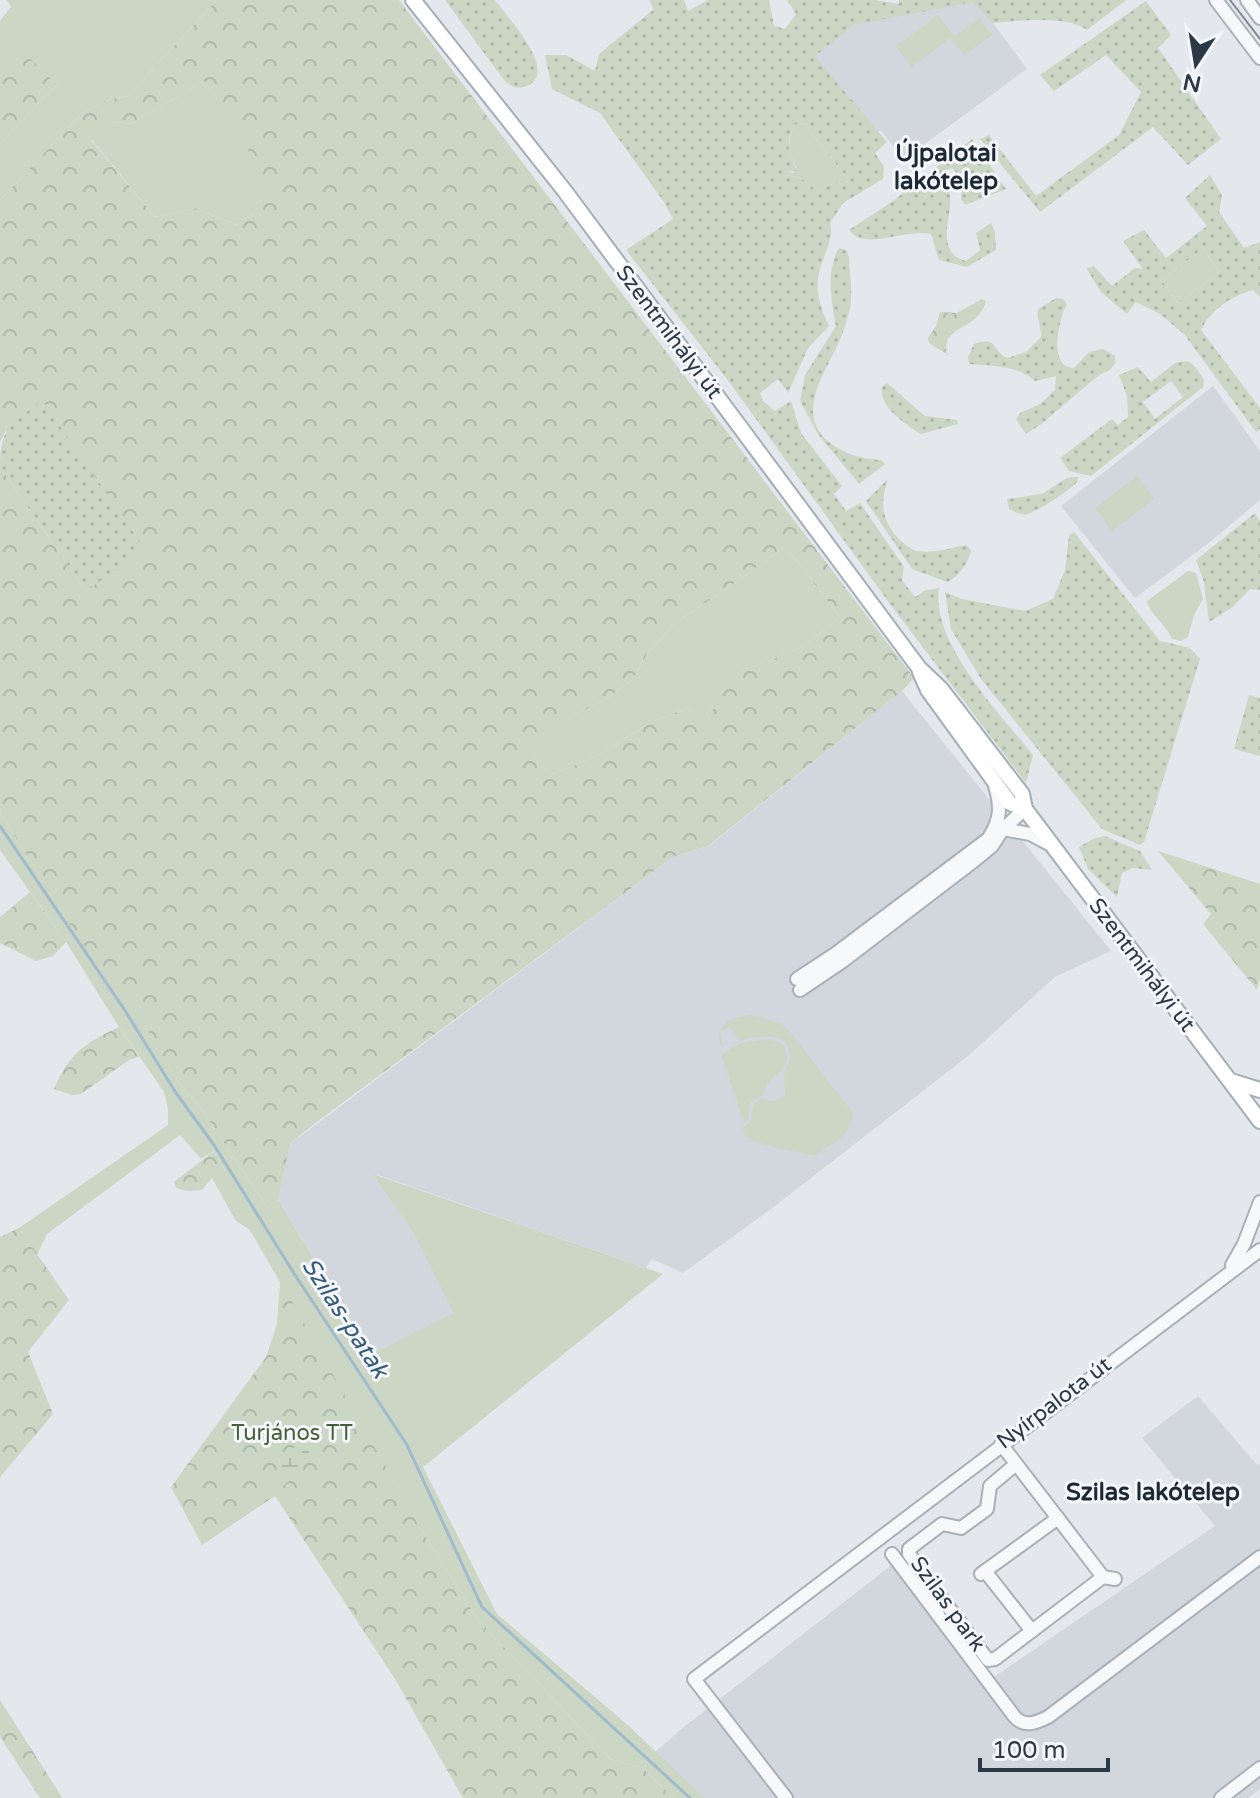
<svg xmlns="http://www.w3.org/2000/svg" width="1260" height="1798" font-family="'Varela Round',sans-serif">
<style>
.built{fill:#d2d7de}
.green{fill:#cbd6c5}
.forest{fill:url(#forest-crowns);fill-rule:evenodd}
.wetland{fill:url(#wetland-marsh)}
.park{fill:url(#park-dots);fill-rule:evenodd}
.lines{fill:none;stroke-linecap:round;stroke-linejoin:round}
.stream{stroke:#9fbbcc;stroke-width:3}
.minor-casing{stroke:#a9b0b7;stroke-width:16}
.major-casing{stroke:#a3aeb8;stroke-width:18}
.minor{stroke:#f7f8fa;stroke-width:12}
.major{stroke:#fff;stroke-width:14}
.tram{stroke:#7d8996;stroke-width:2}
.labels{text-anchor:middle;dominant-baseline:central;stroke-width:6;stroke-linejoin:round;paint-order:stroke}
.street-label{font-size:22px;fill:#2b3845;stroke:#f4f6f9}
.park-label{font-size:22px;fill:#456038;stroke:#f4f6f9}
.neighbourhood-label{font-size:24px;font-weight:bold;fill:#1d2835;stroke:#f4f6f9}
.water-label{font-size:24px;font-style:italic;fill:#345c79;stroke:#f4f6f9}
</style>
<defs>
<pattern id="forest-crowns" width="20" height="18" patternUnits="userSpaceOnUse" patternTransform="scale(2)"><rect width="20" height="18" fill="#cbd6c5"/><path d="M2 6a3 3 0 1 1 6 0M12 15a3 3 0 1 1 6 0" fill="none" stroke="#aeb8ab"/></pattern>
<pattern id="wetland-marsh" width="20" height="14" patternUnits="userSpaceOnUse" patternTransform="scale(2)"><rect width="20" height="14" fill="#cbd6c5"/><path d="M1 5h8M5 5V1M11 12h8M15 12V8" fill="none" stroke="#aeb8ab"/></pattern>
<pattern id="park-dots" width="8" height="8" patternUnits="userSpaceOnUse" patternTransform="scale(2)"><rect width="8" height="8" fill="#cbd6c5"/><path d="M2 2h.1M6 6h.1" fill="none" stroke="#aeb8ab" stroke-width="1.8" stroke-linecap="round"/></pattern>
</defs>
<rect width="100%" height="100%" fill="#e4e8ec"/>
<g class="built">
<path d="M976,0L1027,69L903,160L881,130L872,135L811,55L854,23Z"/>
<path d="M1213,386L1260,451V500L1210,542L1135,598L1061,506Z"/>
<path d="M902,691L1111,951L1055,977L968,1056L775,1206L683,1273L652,1259L646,1268L375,1174L414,1234L455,1313L372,1354L278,1200L290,1144L673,857L709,846Z"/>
<path d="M1198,1396L1257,1465L1260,1464V1789L1248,1798H704L654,1753L680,1730L902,1557L994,1677L1215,1526L1142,1438Z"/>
</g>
<g class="green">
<path d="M7,0H217L128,96L107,100L82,113L0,200V143L57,85L19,49L0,70V21L11,7Z"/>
<path d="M938,15L954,36L980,18L992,35L964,55L951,38L911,67L896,46Z"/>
<path d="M204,81L271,184L253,213L237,225L195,208L155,217L91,139L114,122L131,124Z"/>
<path d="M804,123L851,183L841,179L818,191L802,179L785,174L784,171L793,173L797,168C788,154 786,139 795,124Z"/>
<path d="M1203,249L1220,272L1178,303L1161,280Z"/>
<path d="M1137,476L1154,499L1112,531L1095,508Z"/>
<path d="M786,547L840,617L804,646L728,677L718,707L702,715H691L688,708L649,723L597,756L553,774L535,761L538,743L577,713L604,701L632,680L647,654L673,625Z"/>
<path d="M1188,571L1196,573L1203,599L1194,615L1188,637L1181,641L1172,639C1166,624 1148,612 1147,601Z"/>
<path d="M0,808L1,814L43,881L55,888L60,910L116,977L184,1090L198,1104L267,1207L278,1200L372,1354L454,1313L414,1234L373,1174L663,1274L423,1467L497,1614L629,1726L704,1798H674L641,1767L610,1759L478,1620L425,1536L250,1230L236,1221L212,1178L225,1170L214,1151L201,1159L180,1135L47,1234L37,1255L19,1228L168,1125V1109L164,1092L119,1027L66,942L0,850Z"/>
<path d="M751,1015L782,1024L790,1032L853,1113C851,1136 831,1144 815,1156L765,1145L745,1136L743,1128L751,1121L753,1104L761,1099L775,1101L785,1095C786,1089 783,1082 784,1076C785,1070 789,1065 790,1058C791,1030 757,1035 740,1041L730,1027L720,1032L723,1046L721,1047C714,1024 731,1017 751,1015Z"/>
<path d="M768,1039L783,1044C793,1069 781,1069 768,1083C765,1087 765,1092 762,1095C758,1098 754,1100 750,1103L748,1120L744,1123L721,1054L741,1043Z"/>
</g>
<g class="forest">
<path d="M217,0H399L914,678L902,691L708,846L673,857L314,1124L290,1144L278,1200L267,1207L198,1104L184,1090L116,978L106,979L60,909L54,888L43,881L1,814L0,808V467L86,591L6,430L0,442V200L82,113L107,100L128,96ZM204,81L270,184L253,213L237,225L195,208L155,217L91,140L114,122L131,124ZM786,547L840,617L804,646L728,677L711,696L718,707L702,715H691L688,708L649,723L597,756L553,774L535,761L539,743L577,713L604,701L632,680L647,654L673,625Z"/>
<path d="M19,48L57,85L0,143V70Z"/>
<path d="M982,299L986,301C978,332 941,324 947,354L929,343L928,338L936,326L940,312L957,313Z"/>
<path d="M1158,851L1260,884V978L1257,990L1203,924L1211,914Z"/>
<path d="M30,892L66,942L53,956L36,961L0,943V917Z"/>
<path d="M119,1027L139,1057L129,1060L81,1094L72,1095L54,1089C69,1053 85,1043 119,1027Z"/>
<path d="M214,1151L225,1171L212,1178L202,1190L187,1191L176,1188L174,1182Z"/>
<path d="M19,1228L69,1300L28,1352L53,1414L0,1477V1237Z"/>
<path d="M280,1281L425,1536L478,1620L610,1759L641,1767L674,1798H463L395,1679L275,1496L202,1545L171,1487L266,1357L277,1324Z"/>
<path d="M0,1700L58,1791L62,1798H40L0,1737Z"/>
</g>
<path class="wetland" d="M302,1441L309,1451L301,1467L284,1486L276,1470L283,1457Z"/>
<g class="park">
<path d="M445,0H495C507,17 560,72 527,86C517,90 511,87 504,80Z"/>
<path d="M649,0H684L688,11L708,0H769L774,26L785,29L796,14L787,0H875L899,4V0H1126L1087,30C1067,15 1017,21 992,23L973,2L854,25L815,56L887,142L875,153L884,167L883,179L843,203L830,223C835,240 820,260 818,278C816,295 822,311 829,326L808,348L788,393L778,379L760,393L763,401L775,411L791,401L801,433L842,486L834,494L846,511L860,503L904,567L902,580L915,597L926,590L939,588C930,642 1000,714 1033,755L1026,783L890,604L730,383L626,250L673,219L664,202L600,113L552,89L545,55H566L595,71L599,54L654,9ZM804,123L851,183L841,179L818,191L802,179L785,174V172L797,171C790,153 784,143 795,124Z"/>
<path d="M1146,1L1171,35L1158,48L1221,139L1188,165L1153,127L1040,212L980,139L989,135L1036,196L1119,135L1141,92L1106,55L1054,91L1040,75Z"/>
<path d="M972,139L1006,189L965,205L961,199L963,181L952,168L943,172L941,179C944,183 948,186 949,190C956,211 931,252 966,261L980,250L976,233L991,223L995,232L996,250L967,267L939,260L931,234C905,228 865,252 849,230L893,201Z"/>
<path d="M1210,175L1222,195L1219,212L1244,248L1260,242V297L1253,290C1232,296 1211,309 1201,330L1260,408V429L1256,432L1184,334L1160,314L1136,302L1127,314L1101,292L1086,268L1094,266L1112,286L1135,268L1143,269L1123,241L1144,230L1166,258L1207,226L1185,198ZM1203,249L1220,272L1178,303L1161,280Z"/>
<path d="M839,248L846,250L849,257C849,274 854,296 849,312C846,322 844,332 839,342C826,371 794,414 829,442C844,454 861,459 881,460L885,464L859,484L818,434L800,401L805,375L836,326C831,302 826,268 839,248Z"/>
<path d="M1056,298L1063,299L1067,304C1059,318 1047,368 1074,368L1089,352L1103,349L1115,356V363L1111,369L1098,376L1040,425L1026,434L1016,419L1020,413L1040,404L1055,390L1056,376L1035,381C1017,365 993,366 969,364L968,357L974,344C998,336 990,348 1007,358L1026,352L1041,337C1042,327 1036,319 1038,309Z"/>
<path d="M1186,361C1195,364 1199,372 1204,380L1203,387L1091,476L1069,471L1060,458L1112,419L1118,425L1128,417L1127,396L1119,375L1138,367L1151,382L1175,363ZM1171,381L1183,397L1155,419L1143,402Z"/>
<path d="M887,383L925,416L957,420L958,424L921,434C905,424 879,407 882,387Z"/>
<path d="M42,400L145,549L86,591L0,467C0,425 12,425 42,400Z"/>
<path d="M1075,477H1078V481C1072,489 1038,511 1028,514C1021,516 1016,512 1009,509L1007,499L1042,494L1067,478Z"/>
<path d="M888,479C879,503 882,523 901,541C905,544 912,550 917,551C933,554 950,548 966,545L971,550C969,562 959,577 947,582L912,569L866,501Z"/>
<path d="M1255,513L1260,522V590L1250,589L1233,607L1209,622L1204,582L1196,560Z"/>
<path d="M1074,532L1160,641L1190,648L1200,659L1144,842L1140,845L1102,829L981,679L951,629L945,592L962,599L1025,611L1053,599L1065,570L1069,535Z"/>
<path d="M1249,695L1260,698V756L1234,749Z"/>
<path d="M1105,836L1140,851L1152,870L1133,868L1122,873L1117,897L1088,869L1079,847L1095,838Z"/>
</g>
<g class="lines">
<path class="stream" d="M0,826L124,1009L176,1093L214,1145L295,1275L407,1445L482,1607L690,1798"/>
<g class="minor-casing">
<g id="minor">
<path d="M1216,0L1260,58"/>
<path d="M1247,0L1260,18"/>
<path d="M1003,829L1030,834L1049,844"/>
<path d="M990,836C1001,818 1001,806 995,786"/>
<path d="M797,979L835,954L1000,830"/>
<path d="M800,990L843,961L970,864L992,846L1003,829L1025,809"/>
<path d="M1232,1265L1244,1244L1260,1202"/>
<path d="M1001,1444L1103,1577L1115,1579"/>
<path d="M1016,1464L990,1486L987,1509L961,1528L942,1524L909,1549V1554L988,1660L995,1659L1103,1577"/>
<path d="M892,1554L1014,1716C1024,1728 1036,1723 1048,1717L1260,1557"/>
<path d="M985,1571L1032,1631"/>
<path d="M981,1574L1058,1518"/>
<path d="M786,1798L694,1679L1260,1250"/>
<path d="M1221,1798L1260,1768"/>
</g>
</g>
<g class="major-casing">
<g id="major">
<path d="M413,0L564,190L919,668L941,689L1022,794L1025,809L1260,1121"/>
<path d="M920,672L928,690L1010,803L1025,809"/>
<path d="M1231,1081L1260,1090"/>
</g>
</g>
<use href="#minor" class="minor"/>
<use href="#major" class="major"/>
<path class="tram" d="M1230,0L1260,39"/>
</g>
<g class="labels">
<g class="street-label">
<text transform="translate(669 332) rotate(53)">Szentmihályi út</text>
<text transform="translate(1142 965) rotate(53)">Szentmihályi út</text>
<text transform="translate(1054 1403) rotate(-37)">Nyírpalota út</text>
<text transform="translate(948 1604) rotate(54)">Szilas park</text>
</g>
<g class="park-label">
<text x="292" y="1433">Turjános TT</text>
</g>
<g class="neighbourhood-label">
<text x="946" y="153">Újpalotai<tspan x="946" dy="28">lakótelep</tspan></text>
<text x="1153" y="1492">Szilas lakótelep</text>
</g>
<g class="water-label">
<text transform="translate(345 1318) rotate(57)">Szilas-patak</text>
</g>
</g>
<g transform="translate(1196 64) rotate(192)" stroke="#f4f6f9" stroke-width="6" paint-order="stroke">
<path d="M0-6L14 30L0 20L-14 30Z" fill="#2b3845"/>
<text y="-12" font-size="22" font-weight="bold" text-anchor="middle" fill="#2b3845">N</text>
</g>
<path d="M980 1758v12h128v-12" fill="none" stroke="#2b3845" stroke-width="4"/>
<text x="992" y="1758" font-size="24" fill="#2b3845" stroke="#f4f6f9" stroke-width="6" paint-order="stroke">100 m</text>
</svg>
